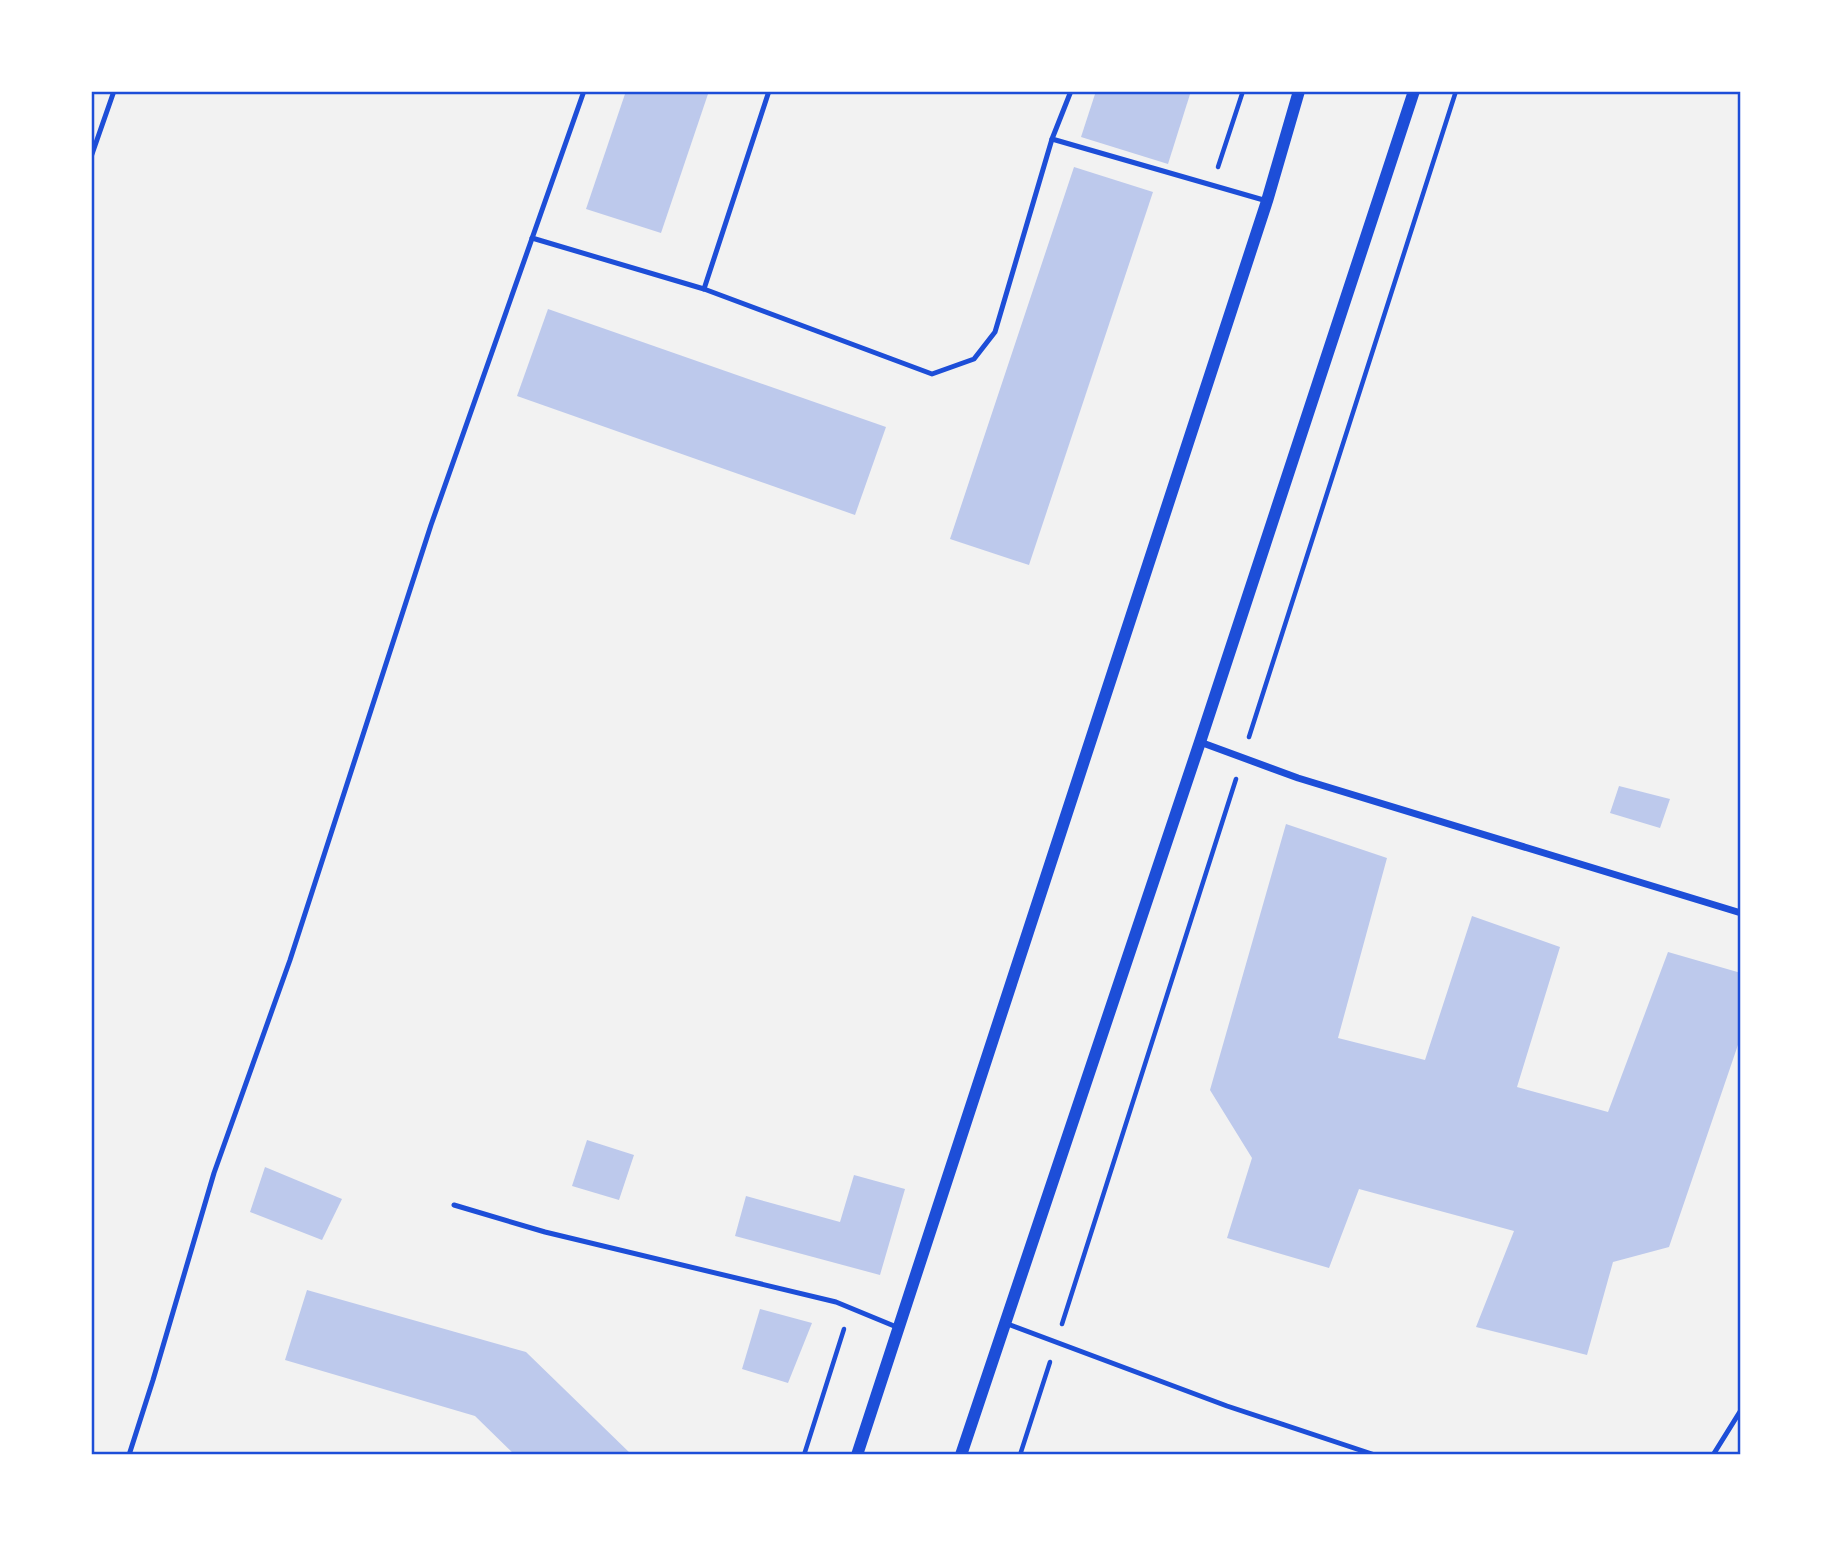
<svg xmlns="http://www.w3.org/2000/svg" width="1832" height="1546" font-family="Bitter,serif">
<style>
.building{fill:#bdc9ec}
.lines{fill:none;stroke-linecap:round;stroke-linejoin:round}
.path{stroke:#1d4ed8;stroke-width:4.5}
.service{stroke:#1d4ed8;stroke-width:5}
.minor{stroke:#1d4ed8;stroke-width:7}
.tertiary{stroke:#1d4ed8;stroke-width:12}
.neatline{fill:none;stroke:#1d4ed8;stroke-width:2.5}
</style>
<rect width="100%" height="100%" fill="#f2f2f2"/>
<g class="building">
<path d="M626,91H709L661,233L586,209Z"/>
<path d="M1096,91H1191L1168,164L1081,137Z"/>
<path d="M1074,167L1153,192L1029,565L950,539Z"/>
<path d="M548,309L886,427L855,515L517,396Z"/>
<path d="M1619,786L1670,799L1660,828L1610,813Z"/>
<path d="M1286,824L1387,858L1338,1038L1425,1060L1472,916L1560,947L1517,1087L1608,1112L1668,952L1741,973V1036L1669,1247L1613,1262L1587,1355L1476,1327L1514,1231L1359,1189L1329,1268L1227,1238L1252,1158L1210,1090Z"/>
<path d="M587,1140L634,1155L619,1200L572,1186Z"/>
<path d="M265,1167L342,1199L322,1240L250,1212Z"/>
<path d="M854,1175L905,1189L880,1275L735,1236L746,1196L840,1222Z"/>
<path d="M307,1290L526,1352L632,1455H515L475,1416L285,1360Z"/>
<path d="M760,1309L812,1323L788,1383L742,1369Z"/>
</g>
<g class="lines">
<g class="path">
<path d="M1218,167L1243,91"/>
<path d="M1249,737L1456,91"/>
<path d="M1062,1324L1236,779"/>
<path d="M804,1455L844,1329"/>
<path d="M1020,1455L1050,1362"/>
</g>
<g class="service">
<path d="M1052,139L1267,201"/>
<path d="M91,157L114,91"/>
<path d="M532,238L704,289L932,374L974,359L995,332L1052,139L1071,91"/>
<path d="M704,289L769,91"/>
<path d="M454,1205L545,1232L836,1302L899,1328"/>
<path d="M1005,1323L1227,1406L1375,1455"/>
<path d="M129,1455L153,1380L214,1173L290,960L431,525L584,91"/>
<path d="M1713,1455L1741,1410"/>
</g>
<path class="minor" d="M1200,742L1298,778L1741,913"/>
<g class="tertiary">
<path d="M857,1455L1267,201L1299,91"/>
<path d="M961,1455L1200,742L1414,91"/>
</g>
</g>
<rect width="1832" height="1546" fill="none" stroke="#ffffff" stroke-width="186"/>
<rect x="93" y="93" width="1646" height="1360" class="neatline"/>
</svg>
